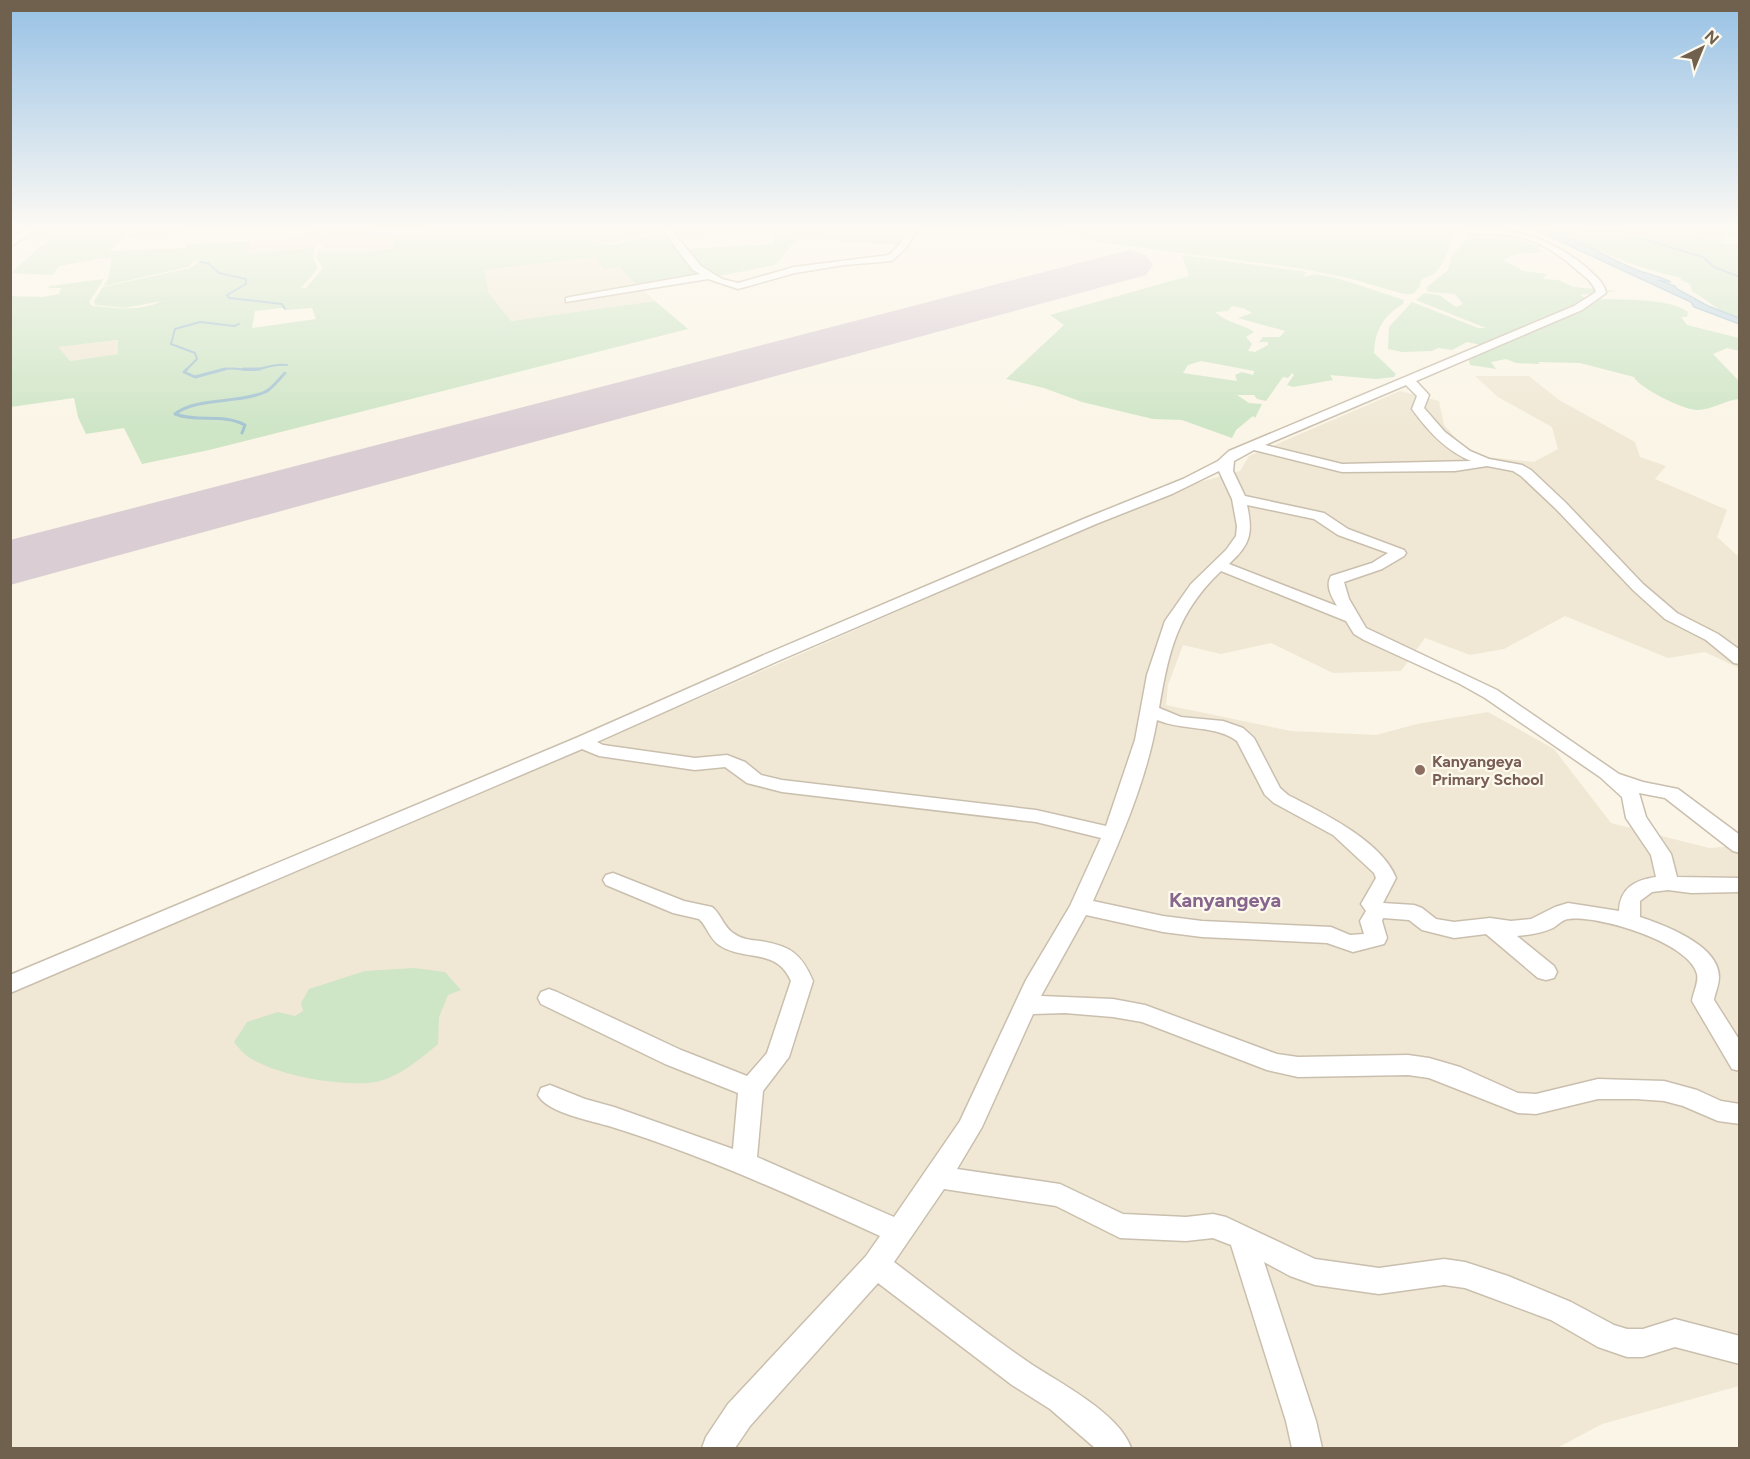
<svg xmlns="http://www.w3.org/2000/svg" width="1750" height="1459" font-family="Figtree,sans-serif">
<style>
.residential{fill:#f0e8d5}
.education{fill:#f2e3f6}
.green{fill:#cee5c6;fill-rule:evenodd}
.water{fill:#bdd5e1;stroke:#a4c3d1;stroke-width:1.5}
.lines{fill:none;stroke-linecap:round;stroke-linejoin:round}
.stream-far1{stroke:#a4c3d1;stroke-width:2}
.stream{stroke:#a4c3d1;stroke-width:3}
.runway{fill:#daced4;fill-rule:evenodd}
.minor-casing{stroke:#cabfae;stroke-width:3}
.highway-casing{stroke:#d7d2cd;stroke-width:3}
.minor{fill:#fff;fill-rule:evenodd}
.highway{fill:#edc3a4;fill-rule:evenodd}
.education-dot{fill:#8d6e63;stroke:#fdf9ec;stroke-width:2}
.labels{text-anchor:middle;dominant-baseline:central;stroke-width:4.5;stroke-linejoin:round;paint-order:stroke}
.education-label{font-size:16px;font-weight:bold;fill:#785e54;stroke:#fdf9ec;text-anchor:start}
.quarter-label{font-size:20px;font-weight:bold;fill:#86668c;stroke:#fdf9ec}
</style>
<rect width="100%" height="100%" fill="#faf5e6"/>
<g class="residential">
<path d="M33,226H72L45,243L14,240Z"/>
<path d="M136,226L166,227L189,226L187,231L172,233H126Z"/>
<path d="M297,226H324L322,235L317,240L395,235L392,249L350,253L340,251L318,252L319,249L325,248L319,243L314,241L316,243L314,248L244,253L251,246L250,241H295L288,240L291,236H302L307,230H295Z"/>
<path d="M595,257L619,267L655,301L511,321L488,292L484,270Z"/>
<path d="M119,340V354L69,361L57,347Z"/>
<path d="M1475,376H1529L1559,400L1635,442L1640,457L1666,466L1655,479L1727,510L1717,537L1739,557V668L1705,652L1668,658L1565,616L1504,649L1470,655L1425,638L1401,671L1333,673L1271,643L1221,654L1183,645L1168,685L1166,705L1291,731L1376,735L1417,724L1488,712L1554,749L1611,823L1709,848L1739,846V1386L1602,1424L1557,1448H11L10,994L187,914L703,697L1178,488L1240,471L1249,456L1400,391L1439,401L1444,425L1464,447L1486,457L1534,462L1558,449L1552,427L1498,397Z"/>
</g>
<path class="education" d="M374,226H473L366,238Z"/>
<g class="green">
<path d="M72,226H132L122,234L167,233L175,236L125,238L109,251L185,248L187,244L250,241L251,246L246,253L314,248L313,259L318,268L301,288H306L323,268L317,258L318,252L340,251L349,253L392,249L395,235L473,226H659L663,230L610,243L578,239L612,245L664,232L705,277L641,289L619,267L604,269L595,257L485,270L488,292L511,321L655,301L688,329L209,450L142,464L124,428L86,434L78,417L74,398L11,407V296L42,297L59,294L61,288H48L50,286L104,279L89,302L92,306C115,308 140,312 162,301L125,308L95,305L94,301L103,287L190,268L202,260L194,261L188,267L104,286L109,277L111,258L95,259L59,266L53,275L11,273L38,248ZM282,308L287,310L312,308L316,319L252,328L255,311ZM118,340V354L70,361L58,347Z"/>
<path d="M324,226H374L367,236L316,241L322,235Z"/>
<path d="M662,226H911L907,236L899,245L798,238L775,265L714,277L701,269L684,249L774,244L773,232L671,238Z"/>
<path d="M1054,226H1454C1456,237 1443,267 1434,274C1430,276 1425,277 1421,280L1420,286L1413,294H1404L1348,278L1298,268L1106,243L1088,239Z"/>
<path d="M1548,228L1728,231L1720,243L1739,245V318C1721,313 1708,301 1692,291L1690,284L1680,280L1682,278C1634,268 1591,247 1547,230Z"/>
<path d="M1467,230L1509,237L1540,247L1539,250L1543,252L1516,254L1503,260L1523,271L1547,274L1543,279L1558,280L1573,287L1617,291L1580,295L1587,299C1614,300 1669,297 1688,312L1687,317H1681L1687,325L1739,338V351L1727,348L1713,354L1739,381V399C1725,400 1712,410 1697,410C1684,410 1639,388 1634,377L1580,363L1538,362L1540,364L1516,363L1506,359L1491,362L1496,369L1470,365L1469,360L1486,346L1467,342L1452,350L1438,348L1432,351L1402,352L1388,349L1389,327L1412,302L1478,328H1486L1416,300L1424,293L1439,295L1456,307L1463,304L1455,294L1430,292L1427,291V287L1448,270L1451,257L1466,239Z"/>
<path d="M1182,255L1307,272L1302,277L1316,274L1337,278L1404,300L1403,304C1383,316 1375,330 1374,353L1396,374L1394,377L1376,379L1330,375L1333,380L1293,387L1287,385L1294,375L1292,373L1288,378L1283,377L1266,401L1257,399L1254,395H1237L1249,403L1262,404L1255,418L1253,416L1236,430L1232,438L1182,420L1153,419L1082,402L1044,388L1006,379L1064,325L1050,315L1189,276ZM1232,306L1243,308L1252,313L1238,318L1285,331L1280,337H1263L1259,342H1268V345L1255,352L1248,351L1252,344L1246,337L1254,332C1241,323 1229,324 1215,312L1228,311ZM1201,361L1254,371V372L1253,375L1242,372L1235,375L1237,381L1183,373L1188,365Z"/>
<path d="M414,968L445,972L461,990L448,995L439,1017L438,1044C422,1058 397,1078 376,1082C341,1087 276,1076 247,1056C242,1052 238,1047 234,1042L247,1022L278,1012L295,1016L303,1011L301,1003L309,989L365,971Z"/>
</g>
<path class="water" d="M1529,227C1558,228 1604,256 1632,268C1645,274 1658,275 1671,282L1658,280L1675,286L1677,289L1708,306L1739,318V324L1694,307L1691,302Z"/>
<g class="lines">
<g class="stream-far1">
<path d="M1630,235L1703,257L1714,267L1740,277"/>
<path d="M200,262L208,263L219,273L246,279V284L227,295L229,298L282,304L285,309"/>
<path d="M186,370L197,359L195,353L171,344L175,329L200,322L234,326L239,324"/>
<path d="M221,370C234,366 242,371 254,370C266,368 275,363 287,365"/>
</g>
<g class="stream">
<path d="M187,369L184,372L195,377L225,369"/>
<path d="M243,369H260"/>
<path d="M242,433L245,425C222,413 198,423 175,414C196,397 239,404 265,392C272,389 279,379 285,373"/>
</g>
<path class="runway" d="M1129,250L1146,255L1153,265L1146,275L10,585V540Z"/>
<g class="minor-casing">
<g id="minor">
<path d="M31,226H41L10,247V239Z"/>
<path d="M659,226H668L701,266L722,279L738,283L794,267L889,255L900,244L909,226H919L907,247L892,261L844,265L795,273L738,289L708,279L566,302V298L570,297L700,274L693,270Z"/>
<path d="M1454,226C1504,226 1547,234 1587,268C1595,276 1604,282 1606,293L1582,310L1416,381L1429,395L1424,408L1445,432L1470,451L1489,459L1522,465L1531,470L1566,503L1643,584L1677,613L1718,634L1740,650V664L1734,663L1706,640L1665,619L1633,590L1556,509L1521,476L1513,471L1487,466L1455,471L1342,472L1254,450L1234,461L1233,471L1245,496L1324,513L1348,529L1404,550L1406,553L1404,556L1382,569L1344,582L1349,599L1366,628L1497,690L1619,774L1643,782L1678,789L1740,835V853L1733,851L1665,798L1639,793L1646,817L1671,854L1677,877L1740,878V892L1691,893L1668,890L1652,892L1640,901V917C1664,925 1719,945 1719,977C1719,985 1715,993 1714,1000L1740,1041V1071L1732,1069L1692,1001C1693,993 1699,982 1697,974C1689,942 1598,915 1569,919C1563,919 1558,925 1553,928C1542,933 1529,935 1517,936L1554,966L1557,972L1554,978L1546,980L1538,978L1486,934L1454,938L1422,930L1409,920L1383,918L1382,921L1387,938L1384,944L1353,952L1327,943L1202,937L1163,932L1086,915L1041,996L1113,999L1145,1005L1277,1054L1298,1057L1408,1055L1429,1058L1460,1067L1518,1093L1536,1094L1598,1079L1664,1081L1697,1090L1721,1101L1740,1104V1124L1718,1121L1683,1106L1664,1101L1636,1099H1598L1536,1114L1518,1113L1429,1078L1408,1075L1298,1077L1267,1070L1142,1022L1113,1017L1065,1013L1033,1014L982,1127L957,1169L1060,1184L1123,1214L1186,1217L1213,1214L1226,1217L1315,1259L1379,1268L1444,1259L1465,1262L1508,1276L1571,1302L1614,1325L1627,1329H1643L1675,1319L1740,1336V1364L1675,1347L1643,1357H1627L1598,1347L1551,1320L1465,1288L1444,1285L1379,1294L1315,1285L1290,1276L1264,1262L1316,1421L1322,1448H1292L1286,1421L1231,1245L1213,1238L1186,1241L1120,1238L1056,1206L944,1189L894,1262C939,1296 984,1332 1031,1364C1060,1383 1120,1414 1131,1448H1095L1050,1409L1012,1385L878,1283L750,1426L735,1448H702L706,1437L728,1404L866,1256L880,1236C792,1196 705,1156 612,1127C593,1121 547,1113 538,1095L541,1088L550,1085L585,1099L614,1107L733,1149L738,1093L665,1064L541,1004L538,998L541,992L549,989L557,992L681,1050L747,1076L767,1053L791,981C776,947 744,962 719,945C709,938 707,926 699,919L673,913L606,885L603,880L606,875L613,873L684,901L712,907C721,914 723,926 733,933C741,939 750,940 760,941C790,946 801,953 813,981L789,1057L763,1091L757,1157L894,1217L960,1121L1026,980L1070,906L1101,838L1036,822L782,792L747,783L725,767L695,770L599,756L582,749L10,993V975L576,738L766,654L1086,518L1183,479L1218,461L1229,451L1574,306L1596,292C1593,282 1585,277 1578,271C1560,254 1537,240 1513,236C1495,232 1469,237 1454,226ZM1406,385L1417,396L1412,409C1427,430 1446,451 1471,461L1342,464L1265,445ZM1219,471L1232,499L1237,526L1236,536L1226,550L1191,584L1165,621L1147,675L1135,740L1106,826L1036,810L782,780L761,775L745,762L727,755L695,758L603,745L597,742L778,661L1096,524L1172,494ZM1247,505L1314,519L1338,535L1388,553L1372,563L1331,576C1325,586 1332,597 1337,606L1229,564C1251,544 1253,533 1247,505ZM1221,571L1346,621L1354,634L1364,640L1460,684L1485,698L1600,777L1622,797L1626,818L1651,855L1656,877C1635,880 1620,888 1619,911L1568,903L1555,907L1531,919L1511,921L1490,918L1454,922L1436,919L1422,908L1414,905L1383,903L1396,878C1382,841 1321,812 1288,795L1280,788L1254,738L1243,728L1223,721L1181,717L1159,708C1169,650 1177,613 1221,571ZM1157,720C1184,731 1216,725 1237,741L1265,795L1274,803L1333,835L1374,873L1376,878L1361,904L1366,911L1360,921L1364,934L1350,935L1331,927L1202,921L1163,916L1093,901C1119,843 1146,783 1157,720Z"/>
</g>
</g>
<g class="highway-casing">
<path id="highway" d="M1574,226H1740V234L1581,230Z"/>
</g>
<use href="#minor" class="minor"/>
<use href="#highway" class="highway"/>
</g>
<linearGradient id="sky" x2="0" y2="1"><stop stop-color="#97c1e5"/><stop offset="0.53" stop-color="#fdfaf4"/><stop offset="1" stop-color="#fdfaf4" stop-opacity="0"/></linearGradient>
<rect width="1750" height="430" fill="url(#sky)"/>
<circle class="education-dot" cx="1420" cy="770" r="6"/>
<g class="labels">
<g class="education-label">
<text x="1432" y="761">Kanyangeya<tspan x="1432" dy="18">Primary School</tspan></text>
</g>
<g class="quarter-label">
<text x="1225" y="900">Kanyangeya</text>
</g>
</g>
<rect width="1750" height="1459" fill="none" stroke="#70604e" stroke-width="24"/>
<g transform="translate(1702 48) rotate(43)" stroke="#fdf9ec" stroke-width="4.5" paint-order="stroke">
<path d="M0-4.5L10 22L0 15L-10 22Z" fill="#70604e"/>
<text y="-9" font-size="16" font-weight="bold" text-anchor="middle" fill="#70604e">N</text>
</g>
</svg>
